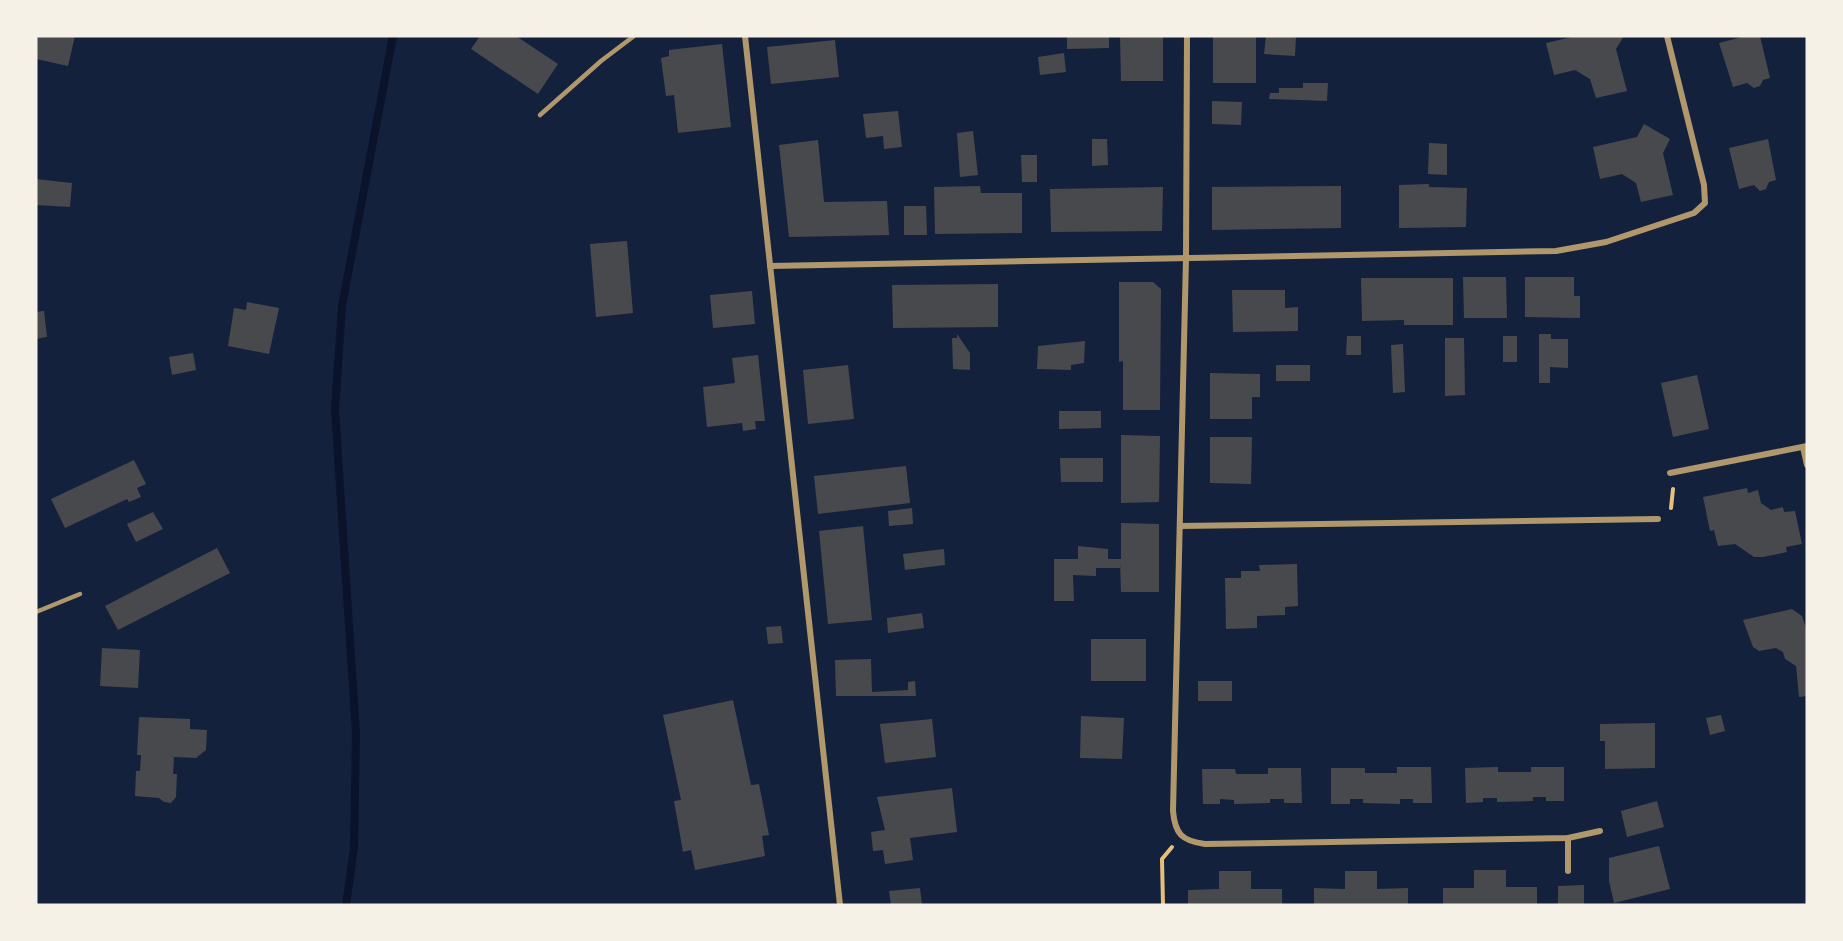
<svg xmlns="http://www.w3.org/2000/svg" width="1843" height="941" font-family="Poppins,sans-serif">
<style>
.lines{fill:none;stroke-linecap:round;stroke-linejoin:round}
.stream{stroke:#0b132b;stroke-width:8}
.building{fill:#48494c}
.path{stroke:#e5c07b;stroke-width:4}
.service{stroke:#b1986c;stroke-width:4.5}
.minor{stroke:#b1986c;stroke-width:6}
</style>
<rect width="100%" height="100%" fill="#14213d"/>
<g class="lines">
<path class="stream" d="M346,905L354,848L356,733L335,410L342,306L393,36"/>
</g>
<g class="building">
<path d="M36,36H75L68,66L36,59Z"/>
<path d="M480,36H516L558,64L538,94L471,49Z"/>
<path d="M1067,36H1109V48L1067,49Z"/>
<path d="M1120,36H1163V81H1121Z"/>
<rect x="1213" y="36" width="43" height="47"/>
<path d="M1266,36H1296L1295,56L1264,54Z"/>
<path d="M1576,36H1624L1616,49L1627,91L1596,98L1590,79L1575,70L1554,75L1546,43Z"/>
<path d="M1746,36H1760L1770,78L1763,80L1760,86L1754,88L1747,83L1733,87L1719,43Z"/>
<path d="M835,40L839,77L771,84L767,47Z"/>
<path d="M722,44L731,127L678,133L674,95L666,96L661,58L669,56V50Z"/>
<path d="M1064,53L1066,72L1040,75L1038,57Z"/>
<path d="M1303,83H1328L1327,101L1269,99L1270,93H1279V88H1303Z"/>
<path d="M1212,101L1242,102L1241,125L1212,124Z"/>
<path d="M898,111L902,147L884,149L883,136L866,138L863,114Z"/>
<path d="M1644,124L1670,139L1663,153L1673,195L1641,202L1636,183L1622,174L1600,179L1593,147L1637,137Z"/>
<path d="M973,131L978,175L960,177L957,133Z"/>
<path d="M1092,139H1107L1108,165L1092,166Z"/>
<path d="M1768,139L1776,180L1769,182L1766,189L1760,191L1754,185L1739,189L1729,148Z"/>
<path d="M818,140L824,202L887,201L889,235L789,237L779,145Z"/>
<path d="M1429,143L1447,144V175L1428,174Z"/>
<path d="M1021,155H1037V182H1022Z"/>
<path d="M36,179L72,183L70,207L36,205Z"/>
<path d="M1429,184V187L1467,188L1466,227L1399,228V185Z"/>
<path d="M980,186L981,193H1022V233L935,234L934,187Z"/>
<path d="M1341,186V228L1212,230V187Z"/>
<path d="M1163,187L1162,231L1051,232L1050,189Z"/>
<path d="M904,206H926L927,235H904Z"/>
<path d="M627,241L633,313L596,317L590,244Z"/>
<path d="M1463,277H1506L1507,318H1464Z"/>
<path d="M1525,277H1574V296H1580V318L1525,317Z"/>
<path d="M1361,278H1453V325H1404V320L1362,321Z"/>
<path d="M1119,282H1153L1161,289L1160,410H1123V361L1119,362Z"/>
<path d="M998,284V327L893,328L892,285Z"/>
<path d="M1232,290H1285V308L1298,307V331L1233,332Z"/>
<path d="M752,291L755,324L713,328L710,295Z"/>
<path d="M247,302L279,308L269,354L228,346L234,308L246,310Z"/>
<path d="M44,311L47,337L36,339V312Z"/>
<path d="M957,334L970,353V370L953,369L952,338H957Z"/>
<path d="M1539,334H1551V339H1568V368L1550,367V383H1539Z"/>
<path d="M1347,336H1361V355H1346Z"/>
<rect x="1503" y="336" width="14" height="26"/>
<path d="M1445,338H1464L1465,395L1445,396Z"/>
<path d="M1085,341L1084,363L1071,365V370L1037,369L1038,346Z"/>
<path d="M1403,344L1405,392L1393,393L1391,345Z"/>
<path d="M193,353L196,370L172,375L169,357Z"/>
<path d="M758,355L765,421H755L756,429L743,431L742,423L707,427L703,387L735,383L732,358Z"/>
<path d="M848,365L854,419L808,424L803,370Z"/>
<rect x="1276" y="365" width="34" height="16"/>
<path d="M1210,373L1260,374V397H1252V419H1210Z"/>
<path d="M1697,375L1709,429L1673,437L1661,383Z"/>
<path d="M1059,411H1101V428L1059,429Z"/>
<path d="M1121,435L1160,436L1159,502L1121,503Z"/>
<path d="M1210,437H1252L1251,484L1210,483Z"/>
<path d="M1060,458H1103V482H1061Z"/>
<path d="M134,460L146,484L137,488L141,497L129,502L127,499L65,528L51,499Z"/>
<path d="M906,466L910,503L818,514L814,476Z"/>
<path d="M1747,488L1748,493L1758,490L1761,503L1771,510L1783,507L1784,512L1795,511L1802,544L1786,547L1787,552L1763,557H1754L1735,544L1718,546L1714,530L1710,531L1703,497Z"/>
<path d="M912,508L913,524L889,526L888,511Z"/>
<path d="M153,512L163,529L136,542L127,524Z"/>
<path d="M1121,523L1159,524V592H1121L1120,561V568H1096V576L1073,575L1074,601H1054V559H1078V546L1108,549V559H1121Z"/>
<path d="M863,526L872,620L828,624L819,531Z"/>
<path d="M217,548L230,573L118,630L105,606Z"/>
<path d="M944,549L945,565L905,570L903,554Z"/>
<path d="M1297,564L1298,606L1285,607V615L1257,616V628L1226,629L1225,578H1241V571H1260L1259,565Z"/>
<path d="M1792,609L1802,616L1807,631V696L1799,697L1796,666L1785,659L1783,652L1776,648L1759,651L1753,647L1743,620Z"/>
<path d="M922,613L924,628L888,633L887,618Z"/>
<path d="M781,626L783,643L768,644L766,627Z"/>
<rect x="1091" y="639" width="55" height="42"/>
<path d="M102,648L140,650L138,688L100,686Z"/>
<path d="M871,659L872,692L908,690V682L915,681L916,696H836L835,660Z"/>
<rect x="1198" y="681" width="34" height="20"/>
<path d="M733,700L751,785L759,784L769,835L762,836L765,856L695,870L691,850L683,852L674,801L681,800L663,715Z"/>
<path d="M1721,715L1725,731L1710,735L1706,718Z"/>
<path d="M1081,716L1124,718L1122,759L1080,758Z"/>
<path d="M139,717L190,719V729L207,730L206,750L196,758L174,757L173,774H177L176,797L171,803L164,802L159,798L135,796L136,771H140L141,755H137Z"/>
<path d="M932,719L936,757L885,763L880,724Z"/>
<path d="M1655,723V768L1605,769V741H1600V724Z"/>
<path d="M1397,767H1431L1432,803H1413V799H1400V804L1363,803V799H1350V804H1331V768H1365V773H1397Z"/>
<path d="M1498,767V772H1531V767H1564V801H1546V797H1533V801L1497,802V798H1483V802L1466,803L1465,768Z"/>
<path d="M1268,768H1301L1302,803H1284V799H1270V803L1234,804V800L1220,799V804H1203L1202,769H1235L1236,774H1268Z"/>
<path d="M952,788L957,832L910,838L913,860L885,864L883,850L873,851L871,832L885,830L877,797Z"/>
<path d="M1657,801L1664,827L1627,837L1621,811Z"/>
<path d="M1659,846L1670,889L1614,903L1609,881V858Z"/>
<path d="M1474,870H1506V887H1537V905H1443V888H1474Z"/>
<path d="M1219,871H1251V889H1282V905H1188V890L1219,889Z"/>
<path d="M1345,871H1377V889L1408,888V905H1314V888L1345,889Z"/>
<path d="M1584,885V905H1558V886Z"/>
<path d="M920,888L922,905H891L889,891Z"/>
</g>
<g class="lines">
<g class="path">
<path d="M1671,508L1673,489"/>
<path d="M1163,905L1162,859L1172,847"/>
</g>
<g class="service">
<path d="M540,115L601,61L634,36"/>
<path d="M36,612L80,594"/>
</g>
<g class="minor">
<path d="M745,36L840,905"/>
<path d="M1187,36L1186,258L1173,811C1175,834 1182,841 1205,844L1568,838L1600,831"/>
<path d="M770,266L1556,251L1606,242L1694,213L1705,203L1704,185L1667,36"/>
<path d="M1803,447L1807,465"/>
<path d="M1670,473L1807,446"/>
<path d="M1180,526L1658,519"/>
<path d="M1568,838V871"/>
</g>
</g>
<rect width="1843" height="941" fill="none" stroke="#f6f1e7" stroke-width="75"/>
</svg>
